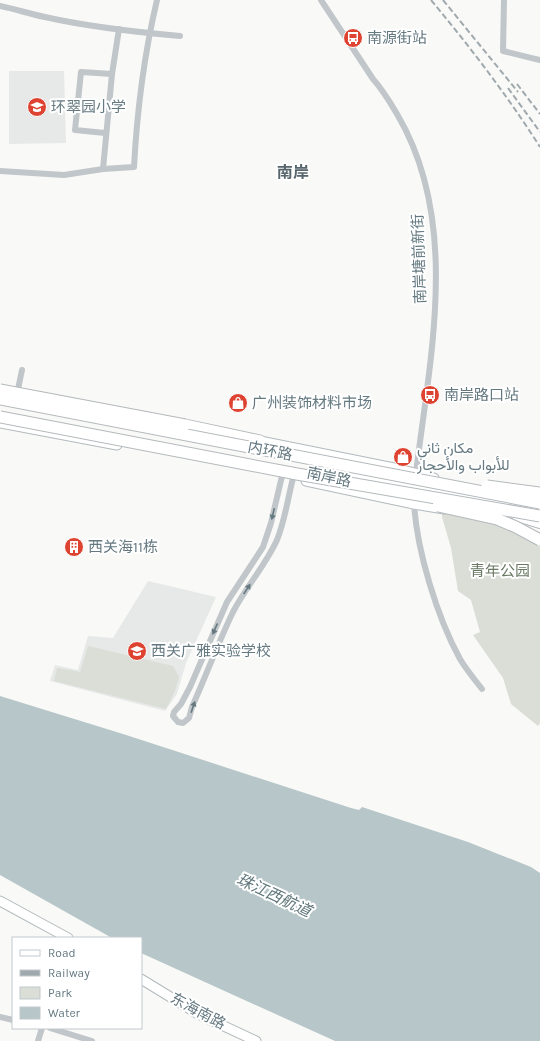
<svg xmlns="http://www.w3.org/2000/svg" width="540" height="1041" font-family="Karla,Vazirmatn,'Noto Sans SC',sans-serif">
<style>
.built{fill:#e7e9e8}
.green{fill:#daded6}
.water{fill:#b7c6c8}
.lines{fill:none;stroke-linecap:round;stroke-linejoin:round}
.secondary-casing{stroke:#b3babd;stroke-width:11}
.primary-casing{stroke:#b4babd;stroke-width:12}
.highway-casing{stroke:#b4b9bc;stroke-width:13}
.street{stroke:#c0c6c9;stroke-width:6}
.secondary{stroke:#fff;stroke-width:9}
.primary{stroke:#fff;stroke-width:10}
.highway{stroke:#fff;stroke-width:11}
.rail{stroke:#a0a9ad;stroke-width:2;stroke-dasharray:6 3;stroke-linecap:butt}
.highway-bridge-casing{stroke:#b4b9bc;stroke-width:13;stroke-linecap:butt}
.highway-bridge{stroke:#fff;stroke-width:11}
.oneway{fill:#657981}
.labels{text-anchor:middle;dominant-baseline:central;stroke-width:4;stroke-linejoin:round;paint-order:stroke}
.poi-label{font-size:15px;fill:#657981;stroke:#fff;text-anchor:start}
.street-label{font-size:15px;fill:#657981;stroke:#fff}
.park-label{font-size:15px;fill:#6a7964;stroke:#fff}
.neighbourhood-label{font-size:16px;font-weight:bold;fill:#57666c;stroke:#fff}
.water-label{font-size:16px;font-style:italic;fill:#60777b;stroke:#fff}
</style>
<rect width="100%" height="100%" fill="#f9f9f7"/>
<g class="built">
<path d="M9,71H64L66,143L9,144Z"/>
<path d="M148,581L216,597L186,663L177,694L165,711L50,681L55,665L78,670L88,636L113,638Z"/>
</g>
<g class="green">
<path d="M442,512C469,517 496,522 520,536L512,524L540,533V723L538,726L511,704L503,678L473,635L480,632L471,600L458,591L451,548L442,517Z"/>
<path d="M88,646L173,666L179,677L175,691L166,709L54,681L57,668L80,672Z"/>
</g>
<path class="water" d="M0,696L123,734L351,808L359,810L362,807L468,842L531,867L540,873V1041H335L141,953V938H112L0,875Z"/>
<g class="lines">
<g class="secondary-casing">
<g id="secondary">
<path d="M0,423L117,445"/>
<path d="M253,441H260L399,469L434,478"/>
<path d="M306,481L414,504L444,509"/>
<path d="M0,901L68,938"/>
<path d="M141,979L198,1014L256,1041"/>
</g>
</g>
<g class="primary-casing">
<g id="primary">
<path d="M334,469L540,509"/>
<path d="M517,516L540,523"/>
</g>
</g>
<g class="highway-casing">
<path id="highway" d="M185,425L260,441"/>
</g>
<g class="street">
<path d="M321,0L373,79C383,90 390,102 397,114C461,222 430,356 416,473"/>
<path d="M504,0L503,51L540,60"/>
<path d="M0,6C15,9 30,14 45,17C89,27 135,32 180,36"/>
<path d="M105,133L75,130L81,72L112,74"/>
<path d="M103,169L112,74L119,29"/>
<path d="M0,171L64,175L103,169L134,167C137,111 144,55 157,0"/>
<path d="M17,394L22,370"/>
<path d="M282,476L271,523L263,547L227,602L190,687L181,704L174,712L173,716L178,722L183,723L189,718L192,707C206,676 218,643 233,612C246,587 265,566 277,540C285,520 288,498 293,478"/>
<path d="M414,504C417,551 437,617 460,659C466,669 474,679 482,689"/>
<path d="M0,1017L13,1020"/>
<path d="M50,1028L92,1041"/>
<path d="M38,1041L42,1028"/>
</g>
<use href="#secondary" class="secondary"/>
<use href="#primary" class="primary"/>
<use href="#highway" class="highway"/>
<g class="rail">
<path d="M431,0C470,47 507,95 540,147"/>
<path d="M443,0L518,92"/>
<path d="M517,84L540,114"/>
<path d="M508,88L540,132"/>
</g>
<g class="highway-bridge-casing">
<g id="highway-bridge">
<path d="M0,390L185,425"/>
<path d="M0,399L540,503"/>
<path d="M0,417L297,474L540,516"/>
<path d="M487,486L540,493"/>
<path d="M438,506L497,519L516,527L540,540"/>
</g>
</g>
<use href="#highway-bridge" class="highway-bridge"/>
</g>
<defs><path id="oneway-solid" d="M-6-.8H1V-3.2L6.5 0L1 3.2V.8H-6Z"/></defs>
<g class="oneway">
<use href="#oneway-solid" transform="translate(273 514) rotate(103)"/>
<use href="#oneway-solid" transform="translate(247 589) rotate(-57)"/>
<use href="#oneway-solid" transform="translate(215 629) rotate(114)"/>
<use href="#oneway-solid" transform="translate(193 707) rotate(-71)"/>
</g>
<defs>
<g id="bus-disc" transform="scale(1)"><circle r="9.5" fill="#de4332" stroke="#fff"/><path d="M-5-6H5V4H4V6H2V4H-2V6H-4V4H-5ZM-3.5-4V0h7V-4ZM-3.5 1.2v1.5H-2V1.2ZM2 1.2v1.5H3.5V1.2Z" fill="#fff"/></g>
<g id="school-disc" transform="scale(1)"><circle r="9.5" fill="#de4332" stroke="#fff"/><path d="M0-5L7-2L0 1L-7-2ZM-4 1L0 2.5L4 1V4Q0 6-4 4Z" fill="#fff"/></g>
<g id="shop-disc" transform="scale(1)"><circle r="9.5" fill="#de4332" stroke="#fff"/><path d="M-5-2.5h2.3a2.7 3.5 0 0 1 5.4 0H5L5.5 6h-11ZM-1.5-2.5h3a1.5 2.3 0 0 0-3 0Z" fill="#fff"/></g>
<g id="building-disc" transform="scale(1)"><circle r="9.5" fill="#de4332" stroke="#fff"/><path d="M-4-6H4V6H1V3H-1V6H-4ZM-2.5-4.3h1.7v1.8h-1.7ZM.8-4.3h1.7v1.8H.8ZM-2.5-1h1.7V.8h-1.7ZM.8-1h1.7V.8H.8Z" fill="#fff"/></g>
</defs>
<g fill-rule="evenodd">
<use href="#bus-disc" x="353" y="38"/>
<use href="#school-disc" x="37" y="107"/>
<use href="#bus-disc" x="430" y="395"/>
<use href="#shop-disc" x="238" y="403"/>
<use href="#shop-disc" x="403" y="457"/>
<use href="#building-disc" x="74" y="547"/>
<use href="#school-disc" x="137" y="651"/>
</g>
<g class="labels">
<g class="poi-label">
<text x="367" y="38">南源街站</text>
<text x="51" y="107">环翠园小学</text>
<text x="444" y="395">南岸路口站</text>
<text x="252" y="403">广州装饰材料市场</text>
<text x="417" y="448">مكان ثاني<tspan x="417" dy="17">للأبواب والأحجار</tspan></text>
<text x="88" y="547">西关海11栋</text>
<text x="151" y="651">西关广雅实验学校</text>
</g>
<g class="street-label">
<text transform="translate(419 259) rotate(-92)">南岸塘前新街</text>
<text transform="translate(270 451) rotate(11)">内环路</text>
<text transform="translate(329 477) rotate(12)">南岸路</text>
<text transform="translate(198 1011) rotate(28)">东海南路</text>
</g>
<g class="park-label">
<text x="500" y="571">青年公园</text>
</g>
<g class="neighbourhood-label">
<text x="293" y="172">南岸</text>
</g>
<g class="water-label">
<text transform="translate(274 895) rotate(25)">珠江西航道</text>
</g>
</g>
<rect x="12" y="937" width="130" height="92" fill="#ffffff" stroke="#c1c9cd"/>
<rect x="20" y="950" width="20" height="6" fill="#ffffff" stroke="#c1c9cd"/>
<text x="48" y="957" font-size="12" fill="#657981">Road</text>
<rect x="20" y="970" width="20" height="6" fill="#a0a9ad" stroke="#c1c9cd"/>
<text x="48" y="977" font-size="12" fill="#657981">Railway</text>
<rect x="20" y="987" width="20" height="12" fill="#daded6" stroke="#c1c9cd"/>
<text x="48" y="997" font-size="12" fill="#657981">Park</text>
<rect x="20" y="1007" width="20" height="12" fill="#b7c6c8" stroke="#c1c9cd"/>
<text x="48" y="1017" font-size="12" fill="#657981">Water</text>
</svg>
